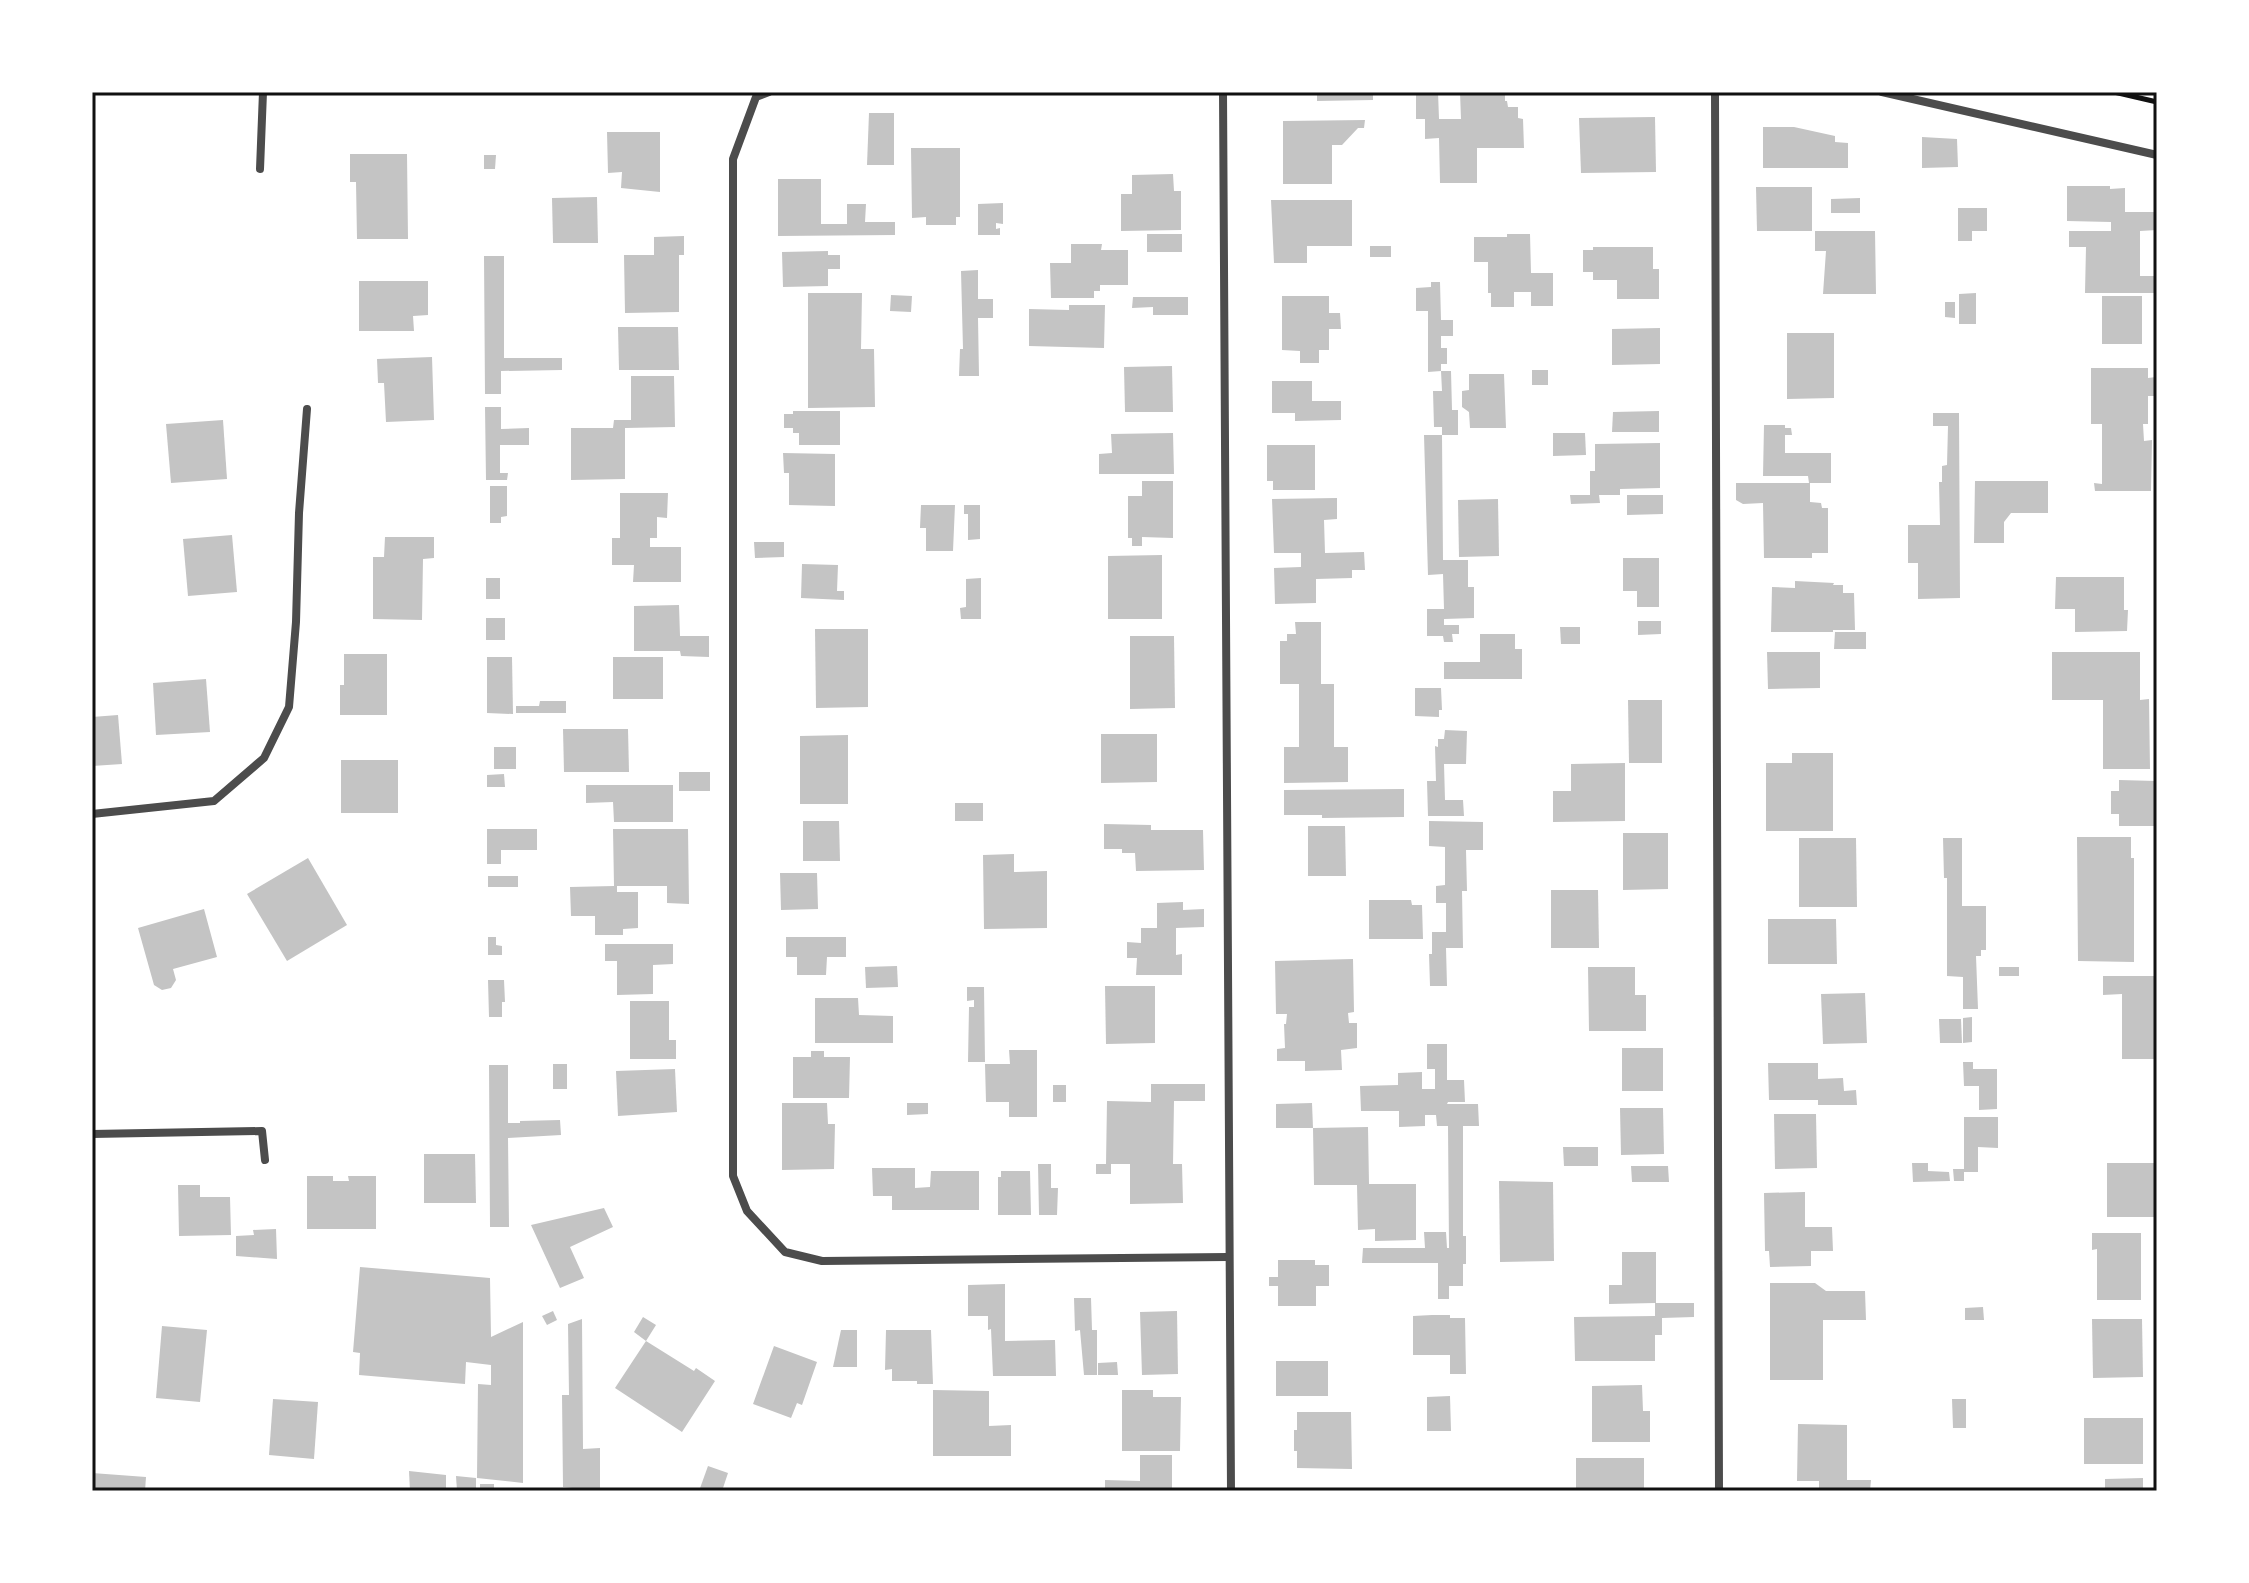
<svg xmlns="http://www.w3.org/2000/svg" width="2249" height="1583" font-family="Figtree,sans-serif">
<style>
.building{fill:#c4c4c4}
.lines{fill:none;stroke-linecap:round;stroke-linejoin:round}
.path{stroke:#111;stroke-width:5}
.minor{stroke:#4c4c4c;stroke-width:8}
.neatline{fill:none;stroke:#111;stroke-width:3}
</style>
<rect width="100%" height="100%" fill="#fff"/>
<g class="building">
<path d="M1317,92H1373V100L1317,101Z"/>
<path d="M1416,92H1438L1439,119H1461L1460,92H1505V101H1507L1508,107H1518V118L1523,119L1524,148H1477V183H1440L1439,138L1425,139V119H1416Z"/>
<path d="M869,113H894V165H867Z"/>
<path d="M1655,117L1656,172L1581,173L1579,118Z"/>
<path d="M1365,120L1364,128H1358L1342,145H1332V184H1283V121Z"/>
<path d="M1763,127H1794L1835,136V142L1848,143V168H1763Z"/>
<path d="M607,132H660V192L621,188L622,172L608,173Z"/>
<path d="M1922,137L1957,139L1958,167L1922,168Z"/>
<path d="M911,148H960V217H956V225H926V217L912,218Z"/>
<path d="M350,154H407L408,239H357L356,182H350Z"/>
<path d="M484,155H496L495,169H484Z"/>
<path d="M1173,174L1174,191H1181V230L1121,231V194H1132V175Z"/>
<path d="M778,179H821V224H847V204H866L865,222H895V235L778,236Z"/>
<path d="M2067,186H2110V189L2125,188V212H2157V230L2140,231V276H2156V293H2085L2086,247H2069V231H2111V222L2067,221Z"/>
<path d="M1756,187H1812V231H1757Z"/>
<path d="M597,197L598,243H553L552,198Z"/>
<path d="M1860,198V213H1831V199Z"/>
<path d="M1271,200H1352V246H1307V263H1274Z"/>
<path d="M1003,203V224L996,223V229L1000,228V235H978V204Z"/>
<path d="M1958,208H1987V231H1972V241H1958Z"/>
<path d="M1815,231H1875L1876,294H1823L1826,251H1815Z"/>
<rect x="1147" y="234" width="35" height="18"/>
<path d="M1507,234H1530L1531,273H1553V306H1531V292H1514V307H1491V293H1488V262H1474V237H1507Z"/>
<path d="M684,236V255H679V312L625,313L624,255H654V237Z"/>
<path d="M1071,244H1102L1101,250H1128V285H1100V291H1094V298H1051L1050,263H1071Z"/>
<rect x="1370" y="246" width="21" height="11"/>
<path d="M1593,247H1653V269H1659V299H1617V280H1593V272H1583V250H1593Z"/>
<path d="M828,251V255H840V269H828V286L783,287L782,252Z"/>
<path d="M484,256H504V358H562V370L501,371V394H485Z"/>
<path d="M978,270V299H993V318H978L979,376H959L960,349H963L961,271Z"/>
<path d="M359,281H428V315L413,316L414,331H359Z"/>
<path d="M1431,282H1440L1441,320H1453V336H1441V348H1447V364H1441V371L1428,372V311H1416V288L1431,287Z"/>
<path d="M808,293H862L861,349H874L875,407L808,408Z"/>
<path d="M1976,293V324H1959V294Z"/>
<path d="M891,295L912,296L911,312L890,311Z"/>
<path d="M1282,296H1329V313H1340L1341,329H1329V350H1319V363H1300V351L1282,350Z"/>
<rect x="2102" y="296" width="40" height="48"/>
<path d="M1133,297H1188V315H1153V307L1132,308Z"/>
<path d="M1945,302H1955V318L1945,317Z"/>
<path d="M1069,305H1105L1104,348L1029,346V309L1069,310Z"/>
<path d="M618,327H678L679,370H619Z"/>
<path d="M1660,328V364L1612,365V329Z"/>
<path d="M1787,333H1834V398L1787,399Z"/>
<path d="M432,357L434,420L386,422L384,383H378L377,359Z"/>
<path d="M1172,366L1173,412H1125L1124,367Z"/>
<path d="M2091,368H2148V378L2156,377L2155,396H2148V424H2143L2144,441L2152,440L2151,491H2095L2094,483L2102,484V424H2091Z"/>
<rect x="1532" y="370" width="16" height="15"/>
<path d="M1441,371H1451L1452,410H1458V435H1442V427H1434L1433,391H1442Z"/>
<path d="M1469,374H1504L1506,428H1470L1469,412L1462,407V391L1469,390Z"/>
<path d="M631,376H674L675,427L625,428V479L571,480V428H613L614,420H631Z"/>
<path d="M1272,381H1312V401H1341V420L1295,421V413H1272Z"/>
<path d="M485,407H501V429L529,428V445H500V473H508L507,480H486Z"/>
<path d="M793,411H840V445H799V433H793V428H784V414H793Z"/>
<path d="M1659,411V432H1612L1613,412Z"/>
<path d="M1933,413H1959L1960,598L1918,599V563H1908V525H1940L1939,482H1942V466L1947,465L1948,426H1933Z"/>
<path d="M223,420L227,479L171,483L166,424Z"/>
<path d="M1764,425H1785V428H1791L1792,435H1785V453H1831V483H1810V502L1821,503L1822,508H1828V553H1812V558H1764L1763,503L1743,504L1736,500V483H1809L1808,476H1763Z"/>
<path d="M1173,433L1174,474H1099V454L1112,453L1111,434Z"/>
<path d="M1553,433H1585L1586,455L1553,456Z"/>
<path d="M1424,435H1442L1443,560H1468V587H1474V618L1444,619V625H1459V634H1452L1453,642H1444L1443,636H1427V609H1444L1443,574L1428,575Z"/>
<path d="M1660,443V488L1620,489V495H1599L1600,503L1571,504L1570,495H1590V471H1595V444Z"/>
<path d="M1267,445H1315V490H1273V481H1267Z"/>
<path d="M783,453L835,454V506L789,505V473H784Z"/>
<path d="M1142,481H1173V538L1142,537V546H1132V538H1128V496H1142Z"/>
<path d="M1975,481H2048V513H2011L2004,522V543H1974Z"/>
<path d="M490,486H507V516L501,517V523H490Z"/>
<path d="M620,493H668L667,518L657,517V538H650V547H681V582H633L634,565H612V538H620Z"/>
<path d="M1627,495H1663V514L1627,515Z"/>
<path d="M1337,498V519L1324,520L1325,553L1364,552L1365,570H1352V578L1316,579V603L1275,604L1274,568L1301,567V553H1274L1272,499Z"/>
<path d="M1498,499L1499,556L1459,557L1458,500Z"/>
<path d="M921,505H955L953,551H926V528H920Z"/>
<path d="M964,505H980V539L968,540V514H964Z"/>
<path d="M232,535L237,592L188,596L183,539Z"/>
<path d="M385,537H434V558L423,559L422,620L373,619V557H384Z"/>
<path d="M754,542H784V557L755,558Z"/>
<path d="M1162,555V619H1108V556Z"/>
<path d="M1623,558H1659V607H1637V591H1623Z"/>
<path d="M802,564L838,565L837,591H844V600L801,598Z"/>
<path d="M2056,577H2124V610H2128L2127,631L2075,632V609H2055Z"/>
<rect x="486" y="578" width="14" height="21"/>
<path d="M981,578V619H961L960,608L966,607V579Z"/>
<path d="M1795,581L1834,583L1833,585H1843V593H1854L1855,630H1833V632H1771L1772,587L1795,588Z"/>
<path d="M679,605L680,636H709V657L681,656L680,651H634V606Z"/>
<rect x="486" y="618" width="19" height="22"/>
<path d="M1638,621H1661V634L1638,635Z"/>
<path d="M1295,622H1321V684H1334V747H1348V782L1284,783V747H1299V684H1280V641H1287V634H1296Z"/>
<path d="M1560,627H1580V644H1561Z"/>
<path d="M815,629H868V707L816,708Z"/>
<path d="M1835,632H1866V649H1834Z"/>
<path d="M1480,634H1515V649H1522V679H1444V662H1480Z"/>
<path d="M1130,636H1174L1175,708L1130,709Z"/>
<path d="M1767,652H1820V688L1768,689Z"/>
<path d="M2052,652H2140V700L2149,699L2150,769H2103V700H2052Z"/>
<path d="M344,654H387V715H340V685H344Z"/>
<path d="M487,657H512L513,714L487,713Z"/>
<rect x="613" y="657" width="50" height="42"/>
<path d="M206,679L210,732L156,735L153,683Z"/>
<path d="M1415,688H1441L1442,710H1439V717L1415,716Z"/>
<path d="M1628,700H1662V763H1629Z"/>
<path d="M540,701H566V713H516V706H539Z"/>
<path d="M118,715L122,764L92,766V717Z"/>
<path d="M563,729H628L629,772H564Z"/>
<path d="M1445,730L1467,731L1466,764H1444L1445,800H1463L1464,816H1428L1427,781H1436L1435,746L1438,747V739H1444Z"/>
<path d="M1101,734H1157V782L1101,783Z"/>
<path d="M848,735V804H800V736Z"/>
<rect x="494" y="747" width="22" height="22"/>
<path d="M1792,753H1833V831H1766V763H1792Z"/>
<rect x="341" y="760" width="57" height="53"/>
<path d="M1625,763V821L1553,822V791H1571V764Z"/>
<rect x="679" y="772" width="31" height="19"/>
<path d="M504,774L505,787H487V775Z"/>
<path d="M2119,780L2156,781V826H2119V814H2111V791H2119Z"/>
<path d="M586,785H673V822H614L613,802L586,803Z"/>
<path d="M1404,789V817L1322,818V815H1284V790Z"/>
<rect x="955" y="803" width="28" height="18"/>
<path d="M803,821H839L840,861H803Z"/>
<path d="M1429,821L1483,822V850H1466L1467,891H1462L1463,948H1446L1447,986H1430L1429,954H1432V932H1446V903H1436V886L1445,885V847L1429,846Z"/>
<path d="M1104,824L1151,825V830H1203L1204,870L1136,871L1135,853H1122V849H1104Z"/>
<path d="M1308,826H1345L1346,876H1308Z"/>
<path d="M487,829H537V850H501V864H487Z"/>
<path d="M613,829H688L689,904L667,903V886H617V892H638V928L623,929V935H595V916H571L570,887L614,886Z"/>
<path d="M1623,833H1668V889L1623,890Z"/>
<path d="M2077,837H2131V858H2134V962L2078,961Z"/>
<path d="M1799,838H1856L1857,907H1799Z"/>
<path d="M1943,838H1962V906H1986V950H1981V956H1976L1978,1009H1963V977L1947,976V878H1944Z"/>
<path d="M1014,854V872L1047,871V928L984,929L983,855Z"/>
<path d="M308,858L347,925L287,961L247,894Z"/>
<path d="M780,873H817L818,909L781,910Z"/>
<rect x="488" y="876" width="30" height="11"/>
<path d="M1551,890H1598L1599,948H1551Z"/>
<path d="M1369,900H1411L1412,905H1422L1423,939H1369Z"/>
<path d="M1183,902V910L1204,909V927L1176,928V955L1182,954V975H1136L1137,958H1127V942L1141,943V928H1157V903Z"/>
<path d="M204,909L217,957L173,969L176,980L171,988L162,990L154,985L138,928Z"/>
<path d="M1768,919H1836L1837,964H1768Z"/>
<path d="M488,937H496V945L502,946V955H488Z"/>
<path d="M786,937H846V957H827L826,975H797V957H786Z"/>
<path d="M605,944H673V964L653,965V994L617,995V961H605Z"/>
<path d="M1353,959L1354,1012L1348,1013L1349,1023H1357V1048L1341,1050L1342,1070L1305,1071V1061H1277V1049L1285,1048L1284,1024H1286L1287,1014H1276L1275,961Z"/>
<path d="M897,966L898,987L866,988L865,967Z"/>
<path d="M1588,967H1635V995H1646V1031H1589Z"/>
<rect x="1999" y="967" width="20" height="9"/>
<path d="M2103,976H2157V1059H2122V994L2103,995Z"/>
<path d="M488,980H504L505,1002H502V1017H489Z"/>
<path d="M1105,986H1155V1043L1106,1044Z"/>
<path d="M967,987H984L985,1062H968L969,1007H974V1000L967,1001Z"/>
<path d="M1865,993L1867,1043L1823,1044L1821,994Z"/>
<path d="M815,998H858L859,1015L893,1016V1043H815Z"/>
<path d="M630,1001H669V1040H676V1059H630Z"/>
<path d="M1972,1017V1042L1963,1043V1018Z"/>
<path d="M1939,1019H1961L1962,1043H1940Z"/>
<path d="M1427,1044H1447V1080H1464L1465,1102H1448L1447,1104H1478L1479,1126H1463V1236H1466V1264H1463V1286H1449V1299H1438V1263H1362L1363,1248H1425L1424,1232H1446L1447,1248H1449L1448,1126H1437L1436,1115H1425V1126L1399,1127V1111H1361L1360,1086L1398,1085V1073L1422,1072V1089H1435V1069H1427Z"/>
<rect x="1622" y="1048" width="41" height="43"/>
<path d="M1009,1050H1037V1117H1009V1102H986L985,1064H1010Z"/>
<path d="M811,1051H824V1057H850L849,1098H793V1057H811Z"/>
<path d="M1963,1062H1973V1069H1997V1109L1979,1110V1086H1964Z"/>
<path d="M1768,1063H1818V1079L1843,1078L1844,1091L1856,1090L1857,1105H1818V1100H1769Z"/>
<rect x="553" y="1064" width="14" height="25"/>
<path d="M489,1065H508V1123H520V1121L560,1120L561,1135L508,1138L509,1227H490Z"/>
<path d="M675,1069L677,1112L618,1116L616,1071Z"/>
<path d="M1151,1084H1205V1101H1174L1173,1164H1182L1183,1203L1130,1204V1164H1111V1174H1096V1164H1106L1107,1101L1151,1102Z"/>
<rect x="1053" y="1085" width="13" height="17"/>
<path d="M782,1103H827L828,1124H835L834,1169L782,1170Z"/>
<path d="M907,1103H928V1114L907,1115Z"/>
<path d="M1312,1103L1313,1128H1276V1104Z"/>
<path d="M1620,1108H1663L1664,1154L1621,1155Z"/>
<path d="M1774,1114H1816L1817,1168L1775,1169Z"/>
<path d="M1964,1117H1998V1148L1978,1147V1172H1964V1181H1954L1953,1169H1964Z"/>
<path d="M1368,1127L1369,1184H1416V1240L1375,1241V1229L1358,1230L1357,1185H1314L1313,1128Z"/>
<path d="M1563,1147H1598V1166H1564Z"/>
<path d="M424,1154H475L476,1203H424Z"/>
<path d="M1912,1163H1928V1171L1949,1172L1950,1181L1913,1182Z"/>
<rect x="2107" y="1163" width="50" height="54"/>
<path d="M1038,1164H1051V1188H1058L1057,1215H1039Z"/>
<path d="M1631,1166H1668L1669,1182H1632Z"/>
<path d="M872,1168H915V1188L930,1187L931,1171H979V1210H892V1196H873Z"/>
<path d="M1001,1171H1030L1031,1215H998V1177H1001Z"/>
<path d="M307,1176H333V1181H349L348,1176H376V1229H307Z"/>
<path d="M1499,1181L1553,1182L1554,1261L1500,1262Z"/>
<path d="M178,1185H200V1197H230L231,1235L179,1236Z"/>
<path d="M1805,1192V1227H1832L1833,1251H1811V1266L1770,1267L1769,1251H1765L1764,1193Z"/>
<path d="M604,1208L613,1227L570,1247L584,1278L560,1288L531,1225Z"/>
<path d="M276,1229L277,1259L236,1256V1236L254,1235L253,1230Z"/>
<path d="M2092,1233H2141V1300H2097V1249L2092,1250Z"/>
<path d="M1622,1252H1656V1303H1694V1317L1662,1318V1335H1655V1361H1575L1574,1317L1655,1316V1303L1609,1304V1285H1622Z"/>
<path d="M1278,1260H1315V1265H1329V1286H1316V1306H1278V1286H1269V1277H1278Z"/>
<path d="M360,1267L490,1278L491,1337L523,1322V1483L477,1478L478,1384L491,1385V1365L466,1362L465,1384L359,1375L360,1353L353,1352Z"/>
<path d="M1770,1283H1815L1826,1291H1865L1866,1320H1823V1380H1770Z"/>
<path d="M1005,1284V1341L1055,1340L1056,1376H993L991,1329L988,1330V1316H968V1285Z"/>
<path d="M1074,1298H1091L1092,1330H1097V1375H1084L1080,1330L1075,1331Z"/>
<path d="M1983,1307L1984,1320H1965V1308Z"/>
<path d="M553,1311L557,1320L547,1325L542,1316Z"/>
<path d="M1177,1311L1178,1374L1142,1375L1140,1312Z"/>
<path d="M1432,1315H1450V1318H1465L1466,1374H1450V1355H1413V1316Z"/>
<path d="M643,1317L656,1325L646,1341L694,1371L696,1368L715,1381L682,1432L615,1388L646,1341L634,1332Z"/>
<path d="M582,1319L583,1449L600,1448V1491H581V1489L563,1487L562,1395H569L568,1324Z"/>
<path d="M2092,1319H2142L2143,1377L2093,1378Z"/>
<path d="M162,1326L207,1330L200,1402L156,1398Z"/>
<path d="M841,1330H857V1367H833Z"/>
<path d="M886,1330H931L933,1384H917V1381H892V1369L885,1370Z"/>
<path d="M774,1346L817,1362L802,1405L797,1403L791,1418L753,1404Z"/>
<rect x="1276" y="1361" width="52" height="35"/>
<path d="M1117,1362L1118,1375H1098V1363Z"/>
<path d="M1642,1385L1643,1411H1650V1442H1592V1386Z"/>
<path d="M933,1390L989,1391V1426L1011,1425V1456H933Z"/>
<path d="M1122,1390H1153V1397H1181L1180,1451H1122Z"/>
<path d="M1450,1396L1451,1431H1427V1397Z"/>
<path d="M273,1399L318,1402L314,1459L269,1455Z"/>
<path d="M1952,1399H1966V1428H1953Z"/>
<path d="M1297,1412H1351L1352,1469L1297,1468V1451H1294V1430H1297Z"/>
<rect x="2084" y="1418" width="59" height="46"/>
<path d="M1798,1424L1847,1425V1480H1871L1870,1491H1819V1481H1797Z"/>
<path d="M1140,1455H1172V1491H1105V1480L1140,1481Z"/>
<rect x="1576" y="1458" width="68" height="33"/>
<path d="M708,1466L728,1473L722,1491H699Z"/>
<path d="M409,1471L446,1475V1491H410Z"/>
<path d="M92,1473L146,1477L145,1491L92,1490Z"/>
<path d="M456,1476L476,1478V1491H457Z"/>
<path d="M2143,1478V1491H2105V1479Z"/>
<rect x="480" y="1484" width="14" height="7"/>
</g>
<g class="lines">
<path class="path" d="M2114,92L2157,102"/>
<g class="minor">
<path d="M769,92L756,97L733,159V1176L747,1211L785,1252L822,1261L1228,1257"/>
<path d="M1223,92L1231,1491"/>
<path d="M1715,92L1719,1491"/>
<path d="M1882,92L2157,155"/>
<path d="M260,169L263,92"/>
<path d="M92,814L214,801L264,758L289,707L296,622L299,513L307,409"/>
<path d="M92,1134L262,1131L265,1160"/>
</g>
</g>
<rect width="2249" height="1583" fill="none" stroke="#ffffff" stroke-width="188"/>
<rect x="94" y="94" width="2061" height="1395" class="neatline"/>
</svg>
